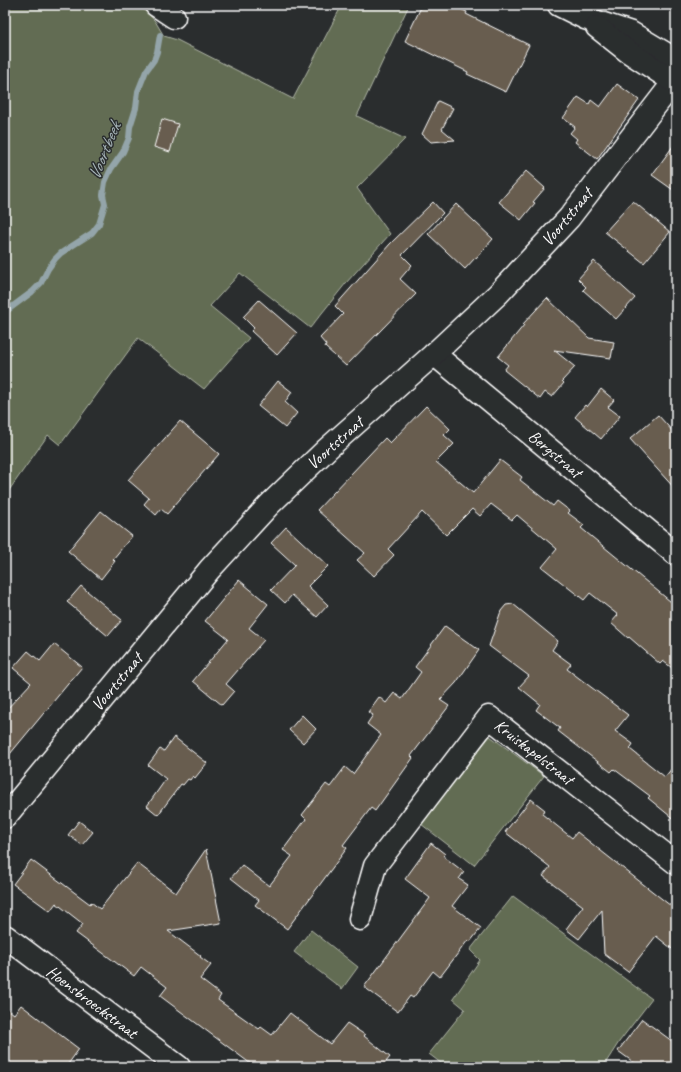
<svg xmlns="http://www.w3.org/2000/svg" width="681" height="1072" font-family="Caveat,sans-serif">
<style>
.green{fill:#626c52;stroke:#b0b6a8}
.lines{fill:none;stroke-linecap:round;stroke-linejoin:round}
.stream{stroke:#94a5aa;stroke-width:6}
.building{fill:#685d4f;stroke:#fff}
.street-casing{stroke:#fff;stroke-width:25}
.secondary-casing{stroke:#fff;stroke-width:25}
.street{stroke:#2a2d2e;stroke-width:22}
.secondary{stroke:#2a2d2e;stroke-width:22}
.labels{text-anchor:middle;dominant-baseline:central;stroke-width:3;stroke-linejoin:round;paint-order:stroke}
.street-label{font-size:17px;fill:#fff;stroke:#2a2d2e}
.water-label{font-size:18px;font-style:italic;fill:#a6b4b8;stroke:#2a2d2e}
</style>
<rect width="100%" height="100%" fill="#2a2d2e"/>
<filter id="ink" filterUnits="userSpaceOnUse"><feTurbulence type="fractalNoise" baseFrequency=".025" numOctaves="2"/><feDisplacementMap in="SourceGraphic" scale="8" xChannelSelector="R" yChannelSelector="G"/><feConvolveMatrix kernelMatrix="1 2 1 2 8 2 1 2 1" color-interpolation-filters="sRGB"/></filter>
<g filter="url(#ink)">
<g class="green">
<path d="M5,5H140L155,21L164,36L177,40L293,99L342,5H409L357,116L405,139L357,188L390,234L346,283L310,328L240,273L210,306L249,338L204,389L138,338L60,445L48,435L5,496Z"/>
<path d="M490,736L544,776L474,865L421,824Z"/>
<path d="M513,896L652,999L619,1042L603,1067H446L429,1054L465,1009L453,999L480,960L470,950Z"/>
<path d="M311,930L358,967L342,989L294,952Z"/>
</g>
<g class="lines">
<path class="stream" d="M5,312L32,292L41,283L48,269L55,259L61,253L92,233L99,224L105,204L103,195L105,182L111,169L123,152L129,138L130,127L136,108L138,91L146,71L154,60L157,52L160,35"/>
</g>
<g class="building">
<path d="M422,5H451L467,12L466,14L529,45L506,92L467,74L468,72L405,41Z"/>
<path d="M617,84L639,100L597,159L575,142L577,139L570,133L575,127L563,118L578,97L589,104L591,100L600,107Z"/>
<path d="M438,101L453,108L442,129L455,140L431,142L422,134Z"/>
<path d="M162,119L178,124L170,152L154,147Z"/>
<path d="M676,142V192L652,175Z"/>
<path d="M526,171L545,188L533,202L535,203L521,220L499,202Z"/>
<path d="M633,201L670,232L644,263L605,232Z"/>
<path d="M433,202L443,213L402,255L412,265L400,279L416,294L346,366L325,347L326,345L320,338L343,314L335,306L390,244Z"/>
<path d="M456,204L493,239L476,258H475L465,269L428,234Z"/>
<path d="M594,261L635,298L616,319L583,290L586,287L578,279Z"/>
<path d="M547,298L589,338L614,342L611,358L554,350L575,367L562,381L564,383L552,397L545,392L540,399L504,370L508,365L498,357L524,325L523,324Z"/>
<path d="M259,300L297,333L277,355L251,331L254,328L243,317Z"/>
<path d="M278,381L292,392L285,402L297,413L285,428L258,406Z"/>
<path d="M601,389L614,400L608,407L620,416L601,439L575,417L585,405L587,407Z"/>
<path d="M426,406L450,429L444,435L454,444L436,462L473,493L500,460L522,477L520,480L553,506L557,501L570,511L568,513L584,525L581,528L676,606V671L663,661L660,664L629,637L628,638L611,623L618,615L590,593L584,600L542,567L557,549L517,515L512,520L491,504L480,516L472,509L446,535L422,512L388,549L394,555L374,576L357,560L365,553L317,510L385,438L390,443Z"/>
<path d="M658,415L676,435V490L630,439Z"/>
<path d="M180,421L219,454L167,514L161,509L156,515L144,504L149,498L128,480Z"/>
<path d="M101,511L132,536L113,559L115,561L101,579L68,551Z"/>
<path d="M286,527L328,566L308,586L328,605L317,617L292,595L285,603L271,590L295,565L271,543Z"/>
<path d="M239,580L268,604L249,628L264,640L226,684L234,691L222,705L193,681L228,639L205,621Z"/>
<path d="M81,586L122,620L108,636L67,602Z"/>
<path d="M513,604L558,641L552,650L571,664L567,669L628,715L615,731L633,744L630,749L665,777L676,763V821L648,798L650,796L614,769L611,772L558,731L560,728L536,710L540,704L519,687L529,676L489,646L501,611L506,605Z"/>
<path d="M445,626L479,650L456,683L440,700L449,706L411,756L413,758L375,811L371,808L343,845L347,848L287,929L255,905L259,900L231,878L242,865L269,886L292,856L283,850L306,819L302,815L326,784L330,787L345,767L353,774L381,735L367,724L373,715L368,712L379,697L386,703L394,693L402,699L421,672L415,667Z"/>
<path d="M54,644L82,667L5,760V711L31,683L13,668L28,651L40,661Z"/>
<path d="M302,715L316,729L303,743L289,730Z"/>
<path d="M174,737L207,763L195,778L193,776L190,780L188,779L183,785L181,784L158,815L147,806L166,779L148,765L160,749L164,751Z"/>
<path d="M531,799L545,810L542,814L572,838L577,832L676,910V952L656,936L628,972L604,954L602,910L579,939L566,929L583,906L543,876L550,867L505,832Z"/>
<path d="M79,821L93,832L82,845L68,835Z"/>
<path d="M431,843L445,854L443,856L464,872L459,879L468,885L452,906L481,928L470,942L468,940L440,977L433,971L413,998L410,996L398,1012L364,987L430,898L405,879Z"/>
<path d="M206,849L221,923L168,931L201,956L200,957L211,965L200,979L221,995L218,1000L259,1029L261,1027L272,1035L290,1013L330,1044L347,1023L365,1035L364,1036L390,1057L382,1067H255L160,996L167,987L141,967L134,976L76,933L83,924L56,903L50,911L13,884L31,860L90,904L91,902L100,909L137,863L176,893Z"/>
<path d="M21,1005L79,1049L66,1067H5V1007L14,1014Z"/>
<path d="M642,1019L676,1044V1067H640L618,1051Z"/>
</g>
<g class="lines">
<g class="street-casing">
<g id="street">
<path d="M156,5L174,17"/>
<path d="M434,354L676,554"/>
<path d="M5,817L210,569L269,505L327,449L434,354L498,294L569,218L676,79"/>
<path d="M360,919L375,866L489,717L676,863"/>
<path d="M5,936L179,1067"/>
</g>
</g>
<g class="secondary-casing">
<g id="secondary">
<path d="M559,5L585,18L631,33L676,60"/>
<path d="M597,27L626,50L676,83"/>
</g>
</g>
<use href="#street" class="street"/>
<use href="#secondary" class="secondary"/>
</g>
</g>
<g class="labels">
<g class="street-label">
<text transform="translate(567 217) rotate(-50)">Voortstraat</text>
<text transform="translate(335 443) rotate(-42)">Voortstraat</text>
<text transform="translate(555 454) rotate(40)">Bergstraat</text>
<text transform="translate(117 682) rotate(-50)">Voortstraat</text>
<text transform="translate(534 752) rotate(38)">Kruiskapelstraat</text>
<text transform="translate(92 1002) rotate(37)">Hoensbroeckstraat</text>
</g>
<g class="water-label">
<text transform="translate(104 151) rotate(-68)">Voortbeek</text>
</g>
</g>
<rect width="681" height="1072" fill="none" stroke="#2a2d2e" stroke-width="20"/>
<rect x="10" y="10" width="661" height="1052" fill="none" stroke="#fff" stroke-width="1.5" filter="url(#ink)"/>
</svg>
